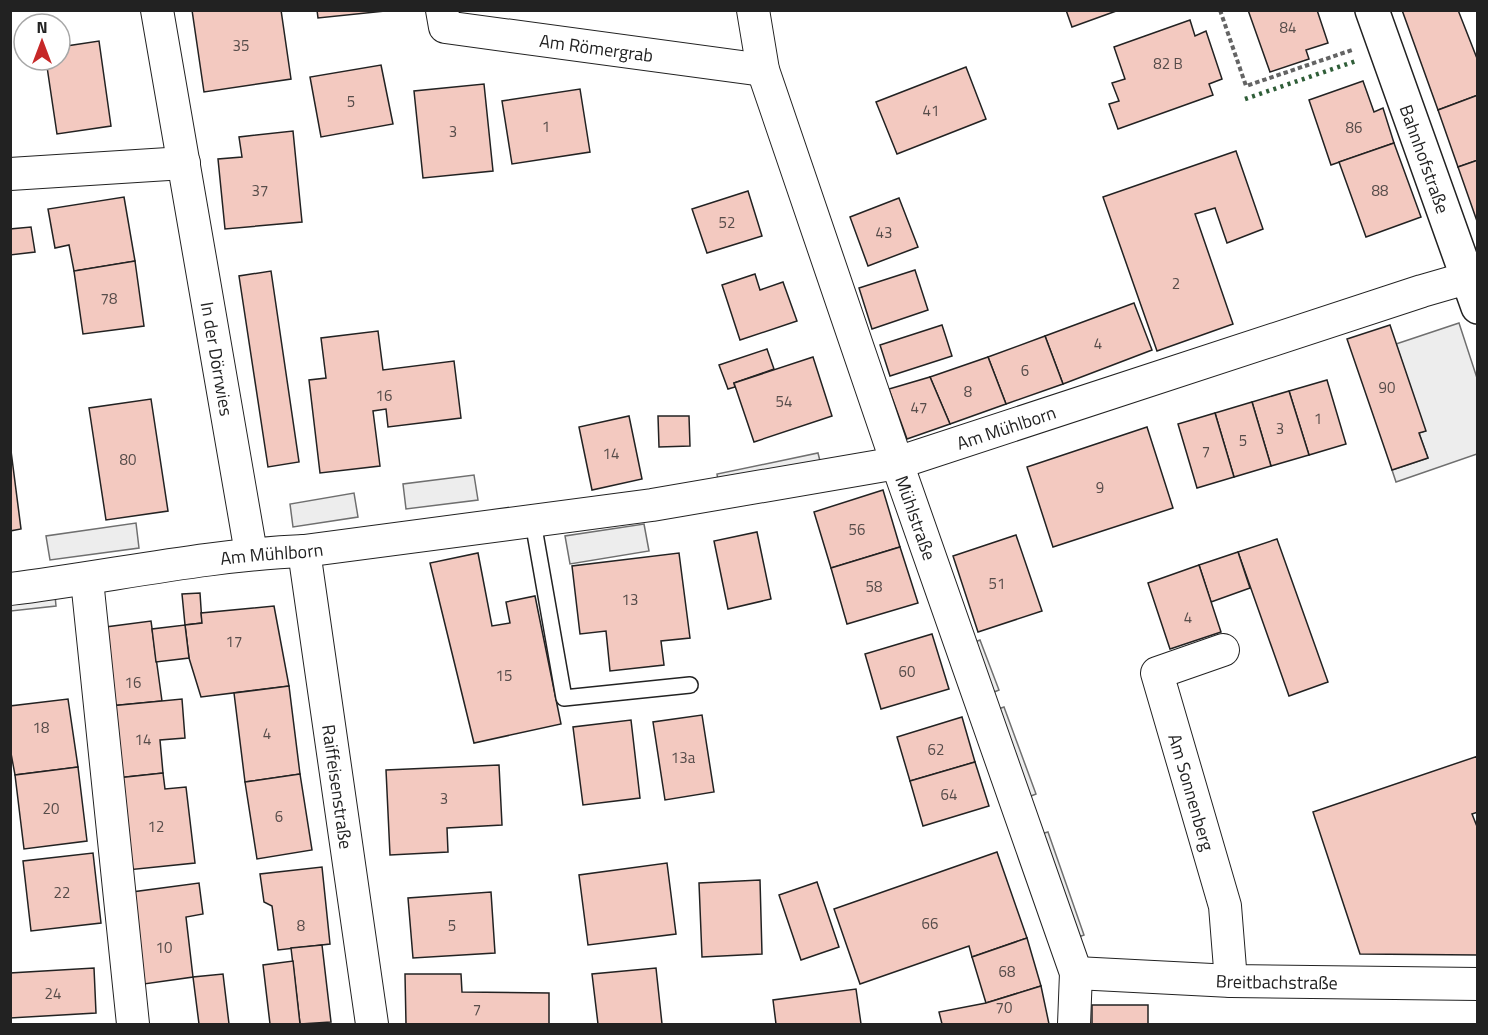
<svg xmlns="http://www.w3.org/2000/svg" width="1488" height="1035" font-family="'Titillium Web',sans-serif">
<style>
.parking{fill:#ededed;stroke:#6f6f6f;stroke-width:1.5}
.building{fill:#f3c9c0;stroke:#222;stroke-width:1.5}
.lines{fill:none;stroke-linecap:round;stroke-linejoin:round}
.service-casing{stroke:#222;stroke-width:18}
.minor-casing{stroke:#222;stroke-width:34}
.tertiary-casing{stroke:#222;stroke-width:36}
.path{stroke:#646464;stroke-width:4;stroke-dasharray:4.5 3;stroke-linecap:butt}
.service{stroke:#fff;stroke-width:15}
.minor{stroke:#fff;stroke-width:32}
.tertiary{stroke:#fff;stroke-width:33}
.hedge{stroke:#2f5e38;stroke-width:4.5;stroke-dasharray:3 4.5;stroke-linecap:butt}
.labels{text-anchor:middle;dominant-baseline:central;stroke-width:4.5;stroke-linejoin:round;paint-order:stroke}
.number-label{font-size:15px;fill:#564c4a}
.street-label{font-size:18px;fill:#222;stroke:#fff}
</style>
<rect width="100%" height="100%" fill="#fff"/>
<g class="parking">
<path d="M1459,323L1477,378V454L1396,482L1392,470L1428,458L1419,433L1425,431L1396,344Z"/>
<path d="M818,453L821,465L719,486L717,474Z"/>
<path d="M474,475L478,500L406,509L403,484Z"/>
<path d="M354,493L358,517L293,527L290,504Z"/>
<path d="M136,523L139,548L50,560L46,536Z"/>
<path d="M644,524L649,551L570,564L565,536Z"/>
<path d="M55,595L56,606L11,611L10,600Z"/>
<path d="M980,640L999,690L987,695L967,645Z"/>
<path d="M1004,707L1036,794L1021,800L990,712Z"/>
<path d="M1048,832L1084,935L1070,940L1034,836Z"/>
</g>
<g class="building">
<path d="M192,10H281L291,79L204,92Z"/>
<path d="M317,10H395L318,18Z"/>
<path d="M1066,10H1119L1072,27Z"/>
<path d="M1248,10H1317L1328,43L1306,50L1309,59L1270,72Z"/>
<path d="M1402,10H1458L1478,61V95L1438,110Z"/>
<path d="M1190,20L1195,36L1206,31L1222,79L1209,84L1213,95L1118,129L1109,104L1119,101L1112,83L1125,79L1114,47Z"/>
<path d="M99,41L111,126L57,134L46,60H60V47Z"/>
<path d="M381,65L393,124L321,137L310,77Z"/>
<path d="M966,67L986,119L897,154L876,102Z"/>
<path d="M1363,81L1374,112L1383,108L1394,143L1331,165L1309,100Z"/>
<path d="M484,84L493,171L423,178L414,91Z"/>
<path d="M580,89L590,152L512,164L502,101Z"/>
<path d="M1478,95V160L1458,167L1438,110Z"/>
<path d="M293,131L302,222L225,229L218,159L242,157L239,137Z"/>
<path d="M1394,143L1421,217L1366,237L1339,162Z"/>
<path d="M1236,151L1263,229L1227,243L1215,208L1195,214L1233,324L1157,351L1103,197Z"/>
<path d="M1478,160V224L1458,167Z"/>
<path d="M748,191L762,236L707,253L692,209Z"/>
<path d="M124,197L135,261L74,271L69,245L55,248L48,209Z"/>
<path d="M899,198L918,247L868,266L850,217Z"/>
<path d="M31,227L35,252L10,255V229Z"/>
<path d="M135,261L144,326L83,334L74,271Z"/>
<path d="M915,270L928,310L872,329L859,288Z"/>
<path d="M271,271L299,462L268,467L239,276Z"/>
<path d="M755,274L760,290L783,282L797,321L740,340L722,285Z"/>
<path d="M1134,303L1152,350L1063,384L1045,336Z"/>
<path d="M942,325L952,356L890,376L880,345Z"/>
<path d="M1390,325L1426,431L1419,433L1428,458L1392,470L1347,339Z"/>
<path d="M378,331L383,370L454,361L461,418L388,427L386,409L373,411L380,466L320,473L309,380L326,378L321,338Z"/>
<path d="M1045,336L1063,384L1006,404L988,357Z"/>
<path d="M767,349L774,369L734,383L735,387L728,389L719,365Z"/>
<path d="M813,357L832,416L754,442L734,383Z"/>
<path d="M988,357L1006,404L950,424L930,377Z"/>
<path d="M930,377L950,424L907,439L889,389Z"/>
<path d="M1327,380L1346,444L1309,455L1289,391Z"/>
<path d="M1289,391L1309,455L1271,466L1252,402Z"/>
<path d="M151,399L168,511L106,520L89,408Z"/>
<path d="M1252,402L1271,466L1234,477L1215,413Z"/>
<path d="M1215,413L1234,477L1197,488L1178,424Z"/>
<path d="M629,416L642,479L592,490L579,427Z"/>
<path d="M658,416H689L690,446L659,447Z"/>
<path d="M1147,427L1173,508L1053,547L1027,467Z"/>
<path d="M10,443L21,529L10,531Z"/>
<path d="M883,490L900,547L831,568L814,512Z"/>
<path d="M757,532L771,599L728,609L714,541Z"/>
<path d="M1016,535L1042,611L978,632L953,556Z"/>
<path d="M1277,539L1328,682L1289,696L1238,552Z"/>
<path d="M900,547L918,603L847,624L831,568Z"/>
<path d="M1238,552L1250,588L1211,602L1199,565Z"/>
<path d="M478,553L492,626L510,623L506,602L535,596L561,724L474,743L430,563Z"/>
<path d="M679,553L690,638L661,641L664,665L610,671L606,631L580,634L572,566Z"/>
<path d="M1199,565L1221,632L1170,649L1148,583Z"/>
<path d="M200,593L202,623L185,625L182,594Z"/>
<path d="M274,606L289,686L201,697L189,658L185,625L202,623L201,613Z"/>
<path d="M151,621L162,701L110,706L98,628Z"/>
<path d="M185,625L189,658L156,662L152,629Z"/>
<path d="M932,634L949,689L881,709L865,654Z"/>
<path d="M289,686L300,774L245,782L234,693Z"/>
<path d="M68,699L78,767L15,775L10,748V706Z"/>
<path d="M182,699L185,738L160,740L163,773L117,778L110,706Z"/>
<path d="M702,715L714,792L665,800L653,722Z"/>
<path d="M962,717L975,762L910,781L897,737Z"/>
<path d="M631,720L640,798L583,805L573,727Z"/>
<path d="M1478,756V812L1472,814L1478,829V955L1360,954L1313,812Z"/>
<path d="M975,762L989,806L923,826L910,781Z"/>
<path d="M499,765L502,825L447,828L448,852L390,855L386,770Z"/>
<path d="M78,767L87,841L24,849L15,775Z"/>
<path d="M163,773L165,789L186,787L195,863L127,870L117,778Z"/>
<path d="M300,774L312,850L257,859L245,782Z"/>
<path d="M997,852L1027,938L972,957L969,946L860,984L834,909Z"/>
<path d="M93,853L101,923L31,931L23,861Z"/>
<path d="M667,863L676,934L588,945L579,875Z"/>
<path d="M322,867L330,944L278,950L272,906L264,902L260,874Z"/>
<path d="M760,880L762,954L702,957L699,883Z"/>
<path d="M817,882L839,947L801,960L779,895Z"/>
<path d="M199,883L203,914L186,917L193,977L144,984L132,892Z"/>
<path d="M491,892L495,953L413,958L408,898Z"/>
<path d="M1027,938L1041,986L986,1003L972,957Z"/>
<path d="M322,945L331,1022L300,1024L291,948Z"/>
<path d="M293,961L300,1024H270L263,965Z"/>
<path d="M94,968L96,1013L10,1018V973Z"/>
<path d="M656,968L662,1024H598L592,974Z"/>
<path d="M223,974L229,1024H199L193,977Z"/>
<path d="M405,974H461L462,992L549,993V1024H406Z"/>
<path d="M1041,986L1049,1024H942L939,1012L986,1003Z"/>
<path d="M856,989L861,1024H776L773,1000Z"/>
<rect x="1092" y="1005" width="56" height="19"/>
</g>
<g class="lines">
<g class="service-casing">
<path id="service" d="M533,522L564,698L690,685"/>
</g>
<g class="minor-casing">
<g id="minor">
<path id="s1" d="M157,10L251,553"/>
<path id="s2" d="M442,10L445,27L763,70"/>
<path id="s3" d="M753,10L763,70L897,463L1076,973L1074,1024"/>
<path d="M10,174L184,163"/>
<path id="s4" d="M304,551L372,1024"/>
<path d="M87,580L133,1024"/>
<path id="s5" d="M10,589C108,577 205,555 304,551L652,505L897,463L1422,291L1467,278"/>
<path id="s6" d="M1223,650L1157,673L1225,906L1231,981"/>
<path id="s7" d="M1076,973L1231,981L1478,984"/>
</g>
</g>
<g class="tertiary-casing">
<g id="tertiary">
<path id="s8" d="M1372,10L1478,307"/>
</g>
</g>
<path class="path" d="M1220,10L1246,86L1352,50"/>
<use href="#service" class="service"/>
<use href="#minor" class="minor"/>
<use href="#tertiary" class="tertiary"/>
<path class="hedge" d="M1245,99L1356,61"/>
</g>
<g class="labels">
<g class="number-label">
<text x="1288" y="27">84</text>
<text x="241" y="45">35</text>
<text x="1168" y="63">82 B</text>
<text x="351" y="101">5</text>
<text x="931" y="110">41</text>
<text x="546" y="126">1</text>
<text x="1354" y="127">86</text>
<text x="453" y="131">3</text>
<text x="260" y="190">37</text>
<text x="1380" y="190">88</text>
<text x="727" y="222">52</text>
<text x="884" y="232">43</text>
<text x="1176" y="283">2</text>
<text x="109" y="298">78</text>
<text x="1098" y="343">4</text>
<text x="1025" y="370">6</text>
<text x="1387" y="387">90</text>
<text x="968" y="391">8</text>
<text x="384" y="395">16</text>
<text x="784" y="401">54</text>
<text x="919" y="407">47</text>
<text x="1318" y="418">1</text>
<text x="1280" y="428">3</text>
<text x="1243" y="440">5</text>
<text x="1206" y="451">7</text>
<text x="611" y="453">14</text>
<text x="128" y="459">80</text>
<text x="1100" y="487">9</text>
<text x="857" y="529">56</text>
<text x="997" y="583">51</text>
<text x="874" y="586">58</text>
<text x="630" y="599">13</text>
<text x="1188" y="617">4</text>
<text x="234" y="641">17</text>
<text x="907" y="671">60</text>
<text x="504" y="675">15</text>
<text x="133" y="682">16</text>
<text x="41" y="727">18</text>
<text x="267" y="733">4</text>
<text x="143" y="739">14</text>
<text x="936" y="749">62</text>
<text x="683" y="757">13a</text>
<text x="949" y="794">64</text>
<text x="444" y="798">3</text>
<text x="51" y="808">20</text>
<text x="279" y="816">6</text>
<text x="156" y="826">12</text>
<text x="62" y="892">22</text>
<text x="930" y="923">66</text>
<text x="301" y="925">8</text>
<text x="452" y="925">5</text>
<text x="164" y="947">10</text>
<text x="1007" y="971">68</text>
<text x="53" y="993">24</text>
<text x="1004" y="1007">70</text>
<text x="477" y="1009">7</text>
</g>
<g class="street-label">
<text stroke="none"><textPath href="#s2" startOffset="170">Am Römergrab</textPath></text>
<text stroke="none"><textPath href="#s8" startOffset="158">Bahnhofstraße</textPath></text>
<text stroke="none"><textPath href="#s1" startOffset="354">In der Dörrwies</textPath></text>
<text stroke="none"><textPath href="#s5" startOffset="1011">Am Mühlborn</textPath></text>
<text stroke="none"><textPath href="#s3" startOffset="534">Mühlstraße</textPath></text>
<text stroke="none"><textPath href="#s5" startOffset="264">Am Mühlborn</textPath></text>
<text stroke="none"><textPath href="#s4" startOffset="238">Raiffeisenstraße</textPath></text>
<text stroke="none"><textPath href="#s6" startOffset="194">Am Sonnenberg</textPath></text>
<text stroke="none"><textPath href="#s7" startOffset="201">Breitbachstraße</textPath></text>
</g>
</g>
<rect width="1488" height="1035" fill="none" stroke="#222222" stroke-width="24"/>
<g transform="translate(42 42)"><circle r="28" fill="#ffffff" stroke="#a7a7a7" stroke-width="1.5"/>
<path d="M0-4.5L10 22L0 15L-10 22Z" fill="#c62828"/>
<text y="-9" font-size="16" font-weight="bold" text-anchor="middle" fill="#222222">N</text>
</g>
</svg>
